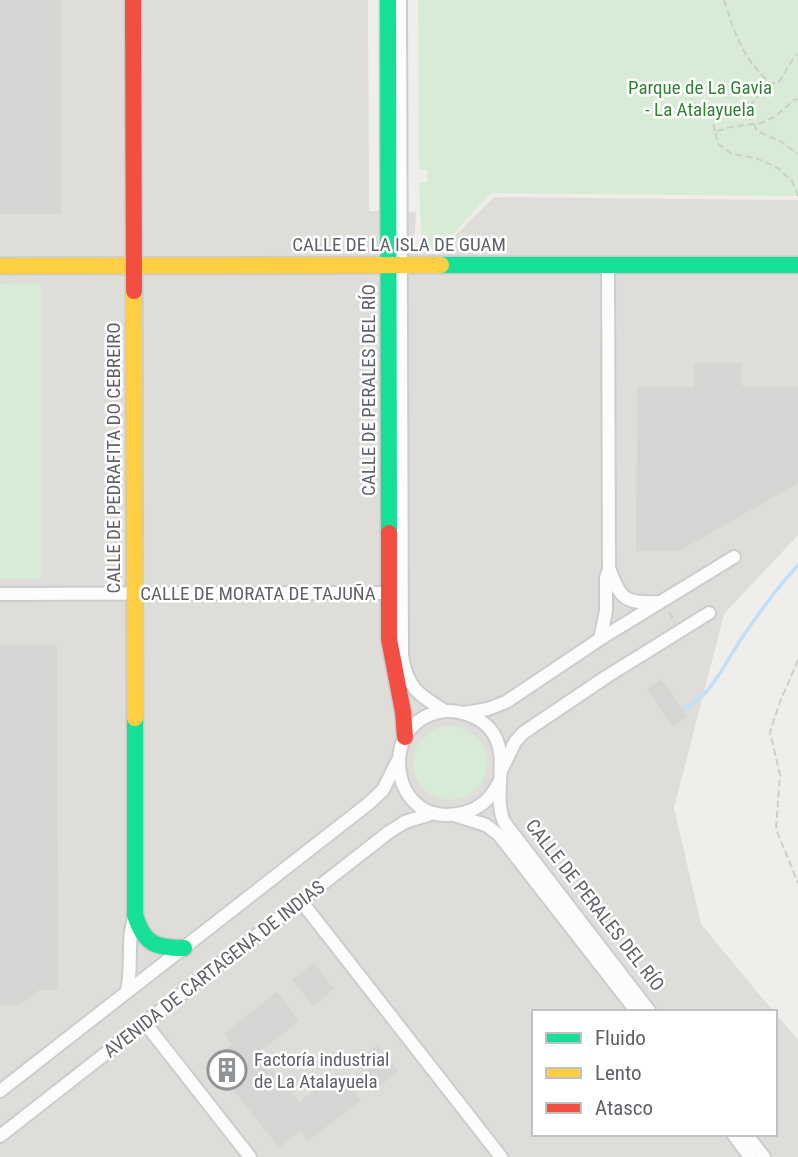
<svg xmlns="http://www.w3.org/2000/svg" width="798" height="1157" font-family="'Roboto Condensed',sans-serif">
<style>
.industrial{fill:#dfddda}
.green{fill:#d8ebd6}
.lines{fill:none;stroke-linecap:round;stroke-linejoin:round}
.stream{stroke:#bfe0f9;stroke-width:3.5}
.building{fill:#d6d5d3}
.street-casing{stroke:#cbcccc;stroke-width:16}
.fast-casing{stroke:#cacacb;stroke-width:19}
.slow-casing{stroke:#cacacb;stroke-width:19}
.jam-casing{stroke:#cacacb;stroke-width:19}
.path{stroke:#cacfcc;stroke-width:2;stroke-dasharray:7 3.5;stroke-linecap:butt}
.street{stroke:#fdfcfc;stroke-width:12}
.fast{stroke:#16e098;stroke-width:16}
.slow{stroke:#ffcf43;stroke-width:16}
.jam{stroke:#f24e42;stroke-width:16}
.labels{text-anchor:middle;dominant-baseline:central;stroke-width:5;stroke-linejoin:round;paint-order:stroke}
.park-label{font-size:19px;fill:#348238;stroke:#fff}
.street-label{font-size:19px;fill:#5f6368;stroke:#fff}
.poi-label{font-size:19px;fill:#5f6368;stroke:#fff;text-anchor:start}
</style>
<rect width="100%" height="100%" fill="#efeeea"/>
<path class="industrial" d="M0,0H368L369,211L416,212L414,246L424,253L436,254L494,197L798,200V535L724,614L674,808L701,924L774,1012H534V1134H775V1013L798,1040V1157H0Z"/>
<g class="green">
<path d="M418,0H798V196L491,193L440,249H427V241L424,240V235H421L419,183L427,182V170L419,169Z"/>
<path d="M41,283V579H0V284Z"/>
<circle cx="450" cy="763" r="37"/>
</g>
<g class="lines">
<path class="stream" d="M683,710C712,695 724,665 741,639C759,613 777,588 798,565"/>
</g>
<g class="building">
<rect x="0" y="0" width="61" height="214"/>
<path d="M694,363H742V386L798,387V483L679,551H636L637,387H694Z"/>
<path d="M0,645H57L58,990H39L19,1005H0Z"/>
<path d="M661,679L687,716L673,727L647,689Z"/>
<path d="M314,963L334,989L313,1006L292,980Z"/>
<path d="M277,992L299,1021L258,1053L299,1102L338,1072L361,1100L308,1141L300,1131L279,1148L211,1061L232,1044L224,1034Z"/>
<path d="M378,1045L398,1071L377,1088L356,1062Z"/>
</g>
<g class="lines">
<g class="street-casing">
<g id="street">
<path d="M400,0L402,656C407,688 419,695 445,711"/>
<path d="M608,264L609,568C620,598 624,604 657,602"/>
<path d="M0,594L389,593"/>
<path d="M600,639L606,611V578L608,572"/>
<path d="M464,713L488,709L506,702L600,639L734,557"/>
<path d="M502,769L515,742L523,733L606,677L709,613"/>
<path d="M498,784C490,799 480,809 462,813C389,831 374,718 446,711C463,710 484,719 493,733C510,759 492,793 504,822L650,1012"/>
<path d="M454,815L486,825L499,835L637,1012"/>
<path d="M301,901L501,1157"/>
<path d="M127,991C133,967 126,939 135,916"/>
<path d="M145,1023L250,1157"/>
<path d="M0,1091L368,804L383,790L397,762"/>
<path d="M733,1134L750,1157"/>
<path d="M746,1134L764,1157"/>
<path d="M0,1136L389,832L405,822L434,813"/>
</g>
</g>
<g class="fast-casing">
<g id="fast">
<path d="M388,0L389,533"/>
<path d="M441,265H798"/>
<path d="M135,718V915C144,944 155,948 184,948"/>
</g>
</g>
<g class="slow-casing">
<g id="slow">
<path d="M0,266L441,265"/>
<path d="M134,291L135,718"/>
</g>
</g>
<g class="jam-casing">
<g id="jam">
<path d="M133,0L134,291"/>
<path d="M389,533V639L403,712L405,737"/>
</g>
</g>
<g class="path">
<path d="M724,0C736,36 741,56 770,83H778C786,73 788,63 798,54"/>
<path d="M754,124L757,131L780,141L798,154"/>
<path d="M715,131L713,122L719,110L751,104L769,84"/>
<path d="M798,196L792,181L778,168L756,158L732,154L718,144L715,132L730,127L761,123L776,116L794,100L798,99"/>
<path d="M669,612L675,622"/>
<path d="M798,660L780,702L770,732L780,775L776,829L798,883"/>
</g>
<use href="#street" class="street"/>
<use href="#fast" class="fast"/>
<use href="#slow" class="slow"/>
<use href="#jam" class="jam"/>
</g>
<defs>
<g id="building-ring" transform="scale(2.0125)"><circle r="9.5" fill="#fff" stroke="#919496" stroke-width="1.5"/><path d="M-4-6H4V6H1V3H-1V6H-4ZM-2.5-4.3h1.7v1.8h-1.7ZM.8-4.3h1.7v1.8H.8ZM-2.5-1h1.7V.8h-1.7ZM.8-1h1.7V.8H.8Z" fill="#919496"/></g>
</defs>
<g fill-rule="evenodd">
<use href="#building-ring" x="227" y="1070"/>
</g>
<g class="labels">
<g class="park-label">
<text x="700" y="87">Parque de La Gavia<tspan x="700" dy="22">- La Atalayuela</tspan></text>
</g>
<g class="street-label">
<text x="399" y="244">CALLE DE LA ISLA DE GUAM</text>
<text transform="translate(368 390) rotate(-90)">CALLE DE PERALES DEL RÍO</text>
<text transform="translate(113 458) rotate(-90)">CALLE DE PEDRAFITA DO CEBREIRO</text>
<text x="258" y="593">CALLE DE MORATA DE TAJUÑA</text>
<text transform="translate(595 905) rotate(52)">CALLE DE PERALES DEL RÍO</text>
<text transform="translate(214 969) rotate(-38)">AVENIDA DE CARTAGENA DE INDIAS</text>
</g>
<g class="poi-label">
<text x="254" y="1059">Factoría industrial<tspan x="254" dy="22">de La Atalayuela</tspan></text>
</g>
</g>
<rect x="532" y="1010" width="245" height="126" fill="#ffffff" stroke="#bfc1c3" stroke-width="2"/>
<rect x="546" y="1033" width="35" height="10" fill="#16e098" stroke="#bfc1c3" stroke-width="2"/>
<text x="595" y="1045" font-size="21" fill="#5f6368">Fluido</text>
<rect x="546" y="1068" width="35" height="10" fill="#ffcf43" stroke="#bfc1c3" stroke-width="2"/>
<text x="595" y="1080" font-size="21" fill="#5f6368">Lento</text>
<rect x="546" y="1103" width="35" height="10" fill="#f24e42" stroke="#bfc1c3" stroke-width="2"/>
<text x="595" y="1115" font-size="21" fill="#5f6368">Atasco</text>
</svg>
